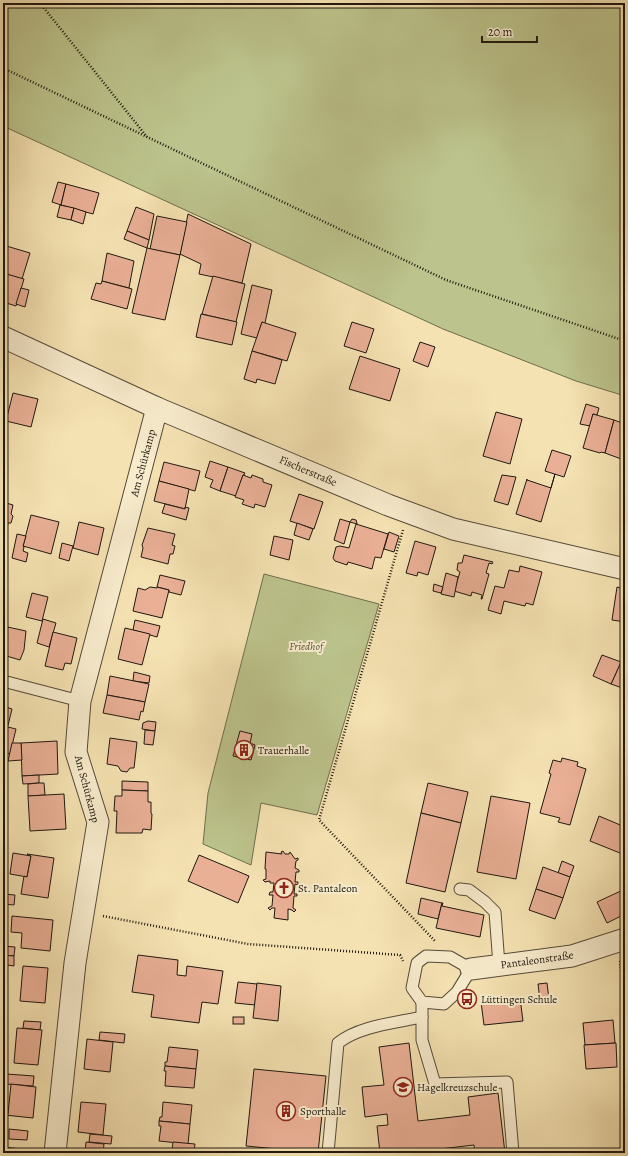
<svg xmlns="http://www.w3.org/2000/svg" width="628" height="1156" font-family="Alegreya,serif">
<style>
.green{fill:#bcc38c;stroke:#6e6e4e}
.building{fill:#eab096;stroke:#1f180f}
.lines{fill:none;stroke-linecap:round;stroke-linejoin:round}
.service-casing{stroke:#544a38;stroke-width:13}
.minor-casing{stroke:#544a38;stroke-width:23}
.path{stroke:#1f180f;stroke-width:2.5;stroke-dasharray:1 2;stroke-linecap:butt}
.service{stroke:#f8eccd;stroke-width:11}
.minor{stroke:#f8eccd;stroke-width:21}
.labels{text-anchor:middle;dominant-baseline:central;stroke-width:4;stroke-linejoin:round;paint-order:stroke}
.street-label{font-size:11px;fill:#1f180f;stroke:#f8eccd}
.park-label{font-size:11px;font-style:italic;fill:#56543b;stroke:#f8eccd}
.poi-label{font-size:11px;fill:#1f180f;stroke:#f8eccd;text-anchor:start}
</style>
<rect width="100%" height="100%" fill="#f5e2b2"/>
<filter id="stains"><feTurbulence type="fractalNoise" baseFrequency=".005" numOctaves="4"/><feColorMatrix values="0 0 0 0 .2 0 0 0 0 .09 0 0 0 0 .02 0 0 0 .5 -.17"/></filter>
<radialGradient id="worn" r=".72"><stop offset=".6" stop-color="#630" stop-opacity="0"/><stop offset="1" stop-color="#630" stop-opacity=".3"/></radialGradient>
<g class="green">
<path d="M3,3H625V396L576,381L443,329L3,126Z"/>
<path d="M264,574L379,604L317,815L261,803L251,865L203,844L208,793Z"/>
</g>
<g class="building">
<path d="M58,182L66,184L61,205L52,202Z"/>
<path d="M66,184L99,193L93,214L61,205Z"/>
<path d="M60,205L74,208L71,220L57,217Z"/>
<path d="M136,207L154,214L149,240L127,231Z"/>
<path d="M74,208L86,212L83,224L71,220Z"/>
<path d="M188,214L251,244L242,283L199,274L201,264L180,254Z"/>
<path d="M157,216L187,222L180,255L150,249Z"/>
<path d="M127,231L149,240L147,248L124,239Z"/>
<path d="M3,245L30,253L22,279L3,273Z"/>
<path d="M147,248L180,255L165,320L132,313Z"/>
<path d="M107,253L134,261L129,288L102,281Z"/>
<path d="M3,273L24,279L16,306L3,302Z"/>
<path d="M213,276L245,284L236,322L202,314Z"/>
<path d="M102,281L132,289L127,309L91,299L96,283L101,284Z"/>
<path d="M252,285L272,290L265,323L262,322L257,338L241,334Z"/>
<path d="M21,288L29,290L25,307L16,304Z"/>
<path d="M201,314L237,322L232,345L196,337Z"/>
<path d="M262,322L296,333L287,361L252,351Z"/>
<path d="M352,322L374,329L366,353L344,346Z"/>
<path d="M420,342L435,347L428,367L413,361Z"/>
<path d="M252,351L282,360L275,384L257,379L256,383L244,379Z"/>
<path d="M360,356L400,369L390,401L349,389Z"/>
<path d="M13,393L38,399L31,427L6,421Z"/>
<path d="M586,404L599,408L597,415L593,414L590,426L580,424Z"/>
<path d="M496,412L522,419L510,464L483,456Z"/>
<path d="M593,414L614,420L605,453L601,452L600,453L583,448Z"/>
<path d="M614,420L625,424L624,460L605,453Z"/>
<path d="M552,450L571,456L564,477L545,471Z"/>
<path d="M210,461L228,467L220,491L210,487L213,480L205,477Z"/>
<path d="M164,462L200,471L195,491L159,481Z"/>
<path d="M228,467L245,473L244,475H243L236,496L220,491Z"/>
<path d="M555,474L541,522L516,514L527,479V480L551,488Z"/>
<path d="M243,475L251,478L252,475L263,479V482L272,485L265,507L255,504L254,508L242,504L244,500L235,497Z"/>
<path d="M502,475L516,477L508,505L494,501Z"/>
<path d="M159,481L189,489L185,509L154,501Z"/>
<path d="M299,494L323,502L314,529L290,521Z"/>
<path d="M3,502L13,505L11,514L13,516L11,523H8L7,528L3,527Z"/>
<path d="M165,504L185,509V507L189,508L186,520L162,513Z"/>
<path d="M31,515L59,522L51,554L23,546Z"/>
<path d="M340,519L350,522L352,519L356,520L357,523V524L350,522L344,544L334,540Z"/>
<path d="M79,522L104,528L98,555L73,548Z"/>
<path d="M297,523L313,529L309,540L294,535Z"/>
<path d="M356,524L388,534L381,558L375,557L372,569L348,562L347,565L335,561L333,558L336,547L340,546L349,548Z"/>
<path d="M625,527V548L621,547Z"/>
<path d="M148,528L175,534L172,545L175,546L173,554H170L168,564L141,557L143,548L142,545Z"/>
<path d="M389,532L399,536L394,552L384,549Z"/>
<path d="M17,534L26,536L23,546L24,547L23,551L28,553L26,562L12,558Z"/>
<path d="M274,536L293,540L289,560L270,555Z"/>
<path d="M415,541L436,547L428,575L418,572L417,576L406,573Z"/>
<path d="M62,543L73,546L69,561L59,558Z"/>
<path d="M464,555L493,562L492,564L489,563L486,573L489,574L482,599H481L482,595L472,592L471,596L454,591L460,572L457,570L458,563H462Z"/>
<path d="M520,566L542,572L533,605L526,603L525,606L504,601L501,614L488,610L495,586L504,588L509,570L519,572Z"/>
<path d="M446,573L458,577L454,597L441,594Z"/>
<path d="M160,575L185,581L181,595L169,592V590L157,587Z"/>
<path d="M434,584L443,587L441,593L433,591Z"/>
<path d="M150,587L157,588V587L169,590L162,618L133,611L138,588L145,590Z"/>
<path d="M617,587L625,589V622L612,620Z"/>
<path d="M32,593L48,597L42,621L26,617Z"/>
<path d="M43,619L56,623L49,647L37,643Z"/>
<path d="M135,620L160,626L157,637L133,630Z"/>
<path d="M3,626L26,631L24,650L20,660L3,655Z"/>
<path d="M125,628L150,634L142,665L118,659Z"/>
<path d="M53,632L77,638L71,664L65,663L63,670L45,666Z"/>
<path d="M625,653V689L611,684Z"/>
<path d="M602,655L621,662L611,684L593,676Z"/>
<path d="M134,672L150,676L149,683L133,681Z"/>
<path d="M110,676L149,684L145,702L107,695Z"/>
<path d="M107,695L145,702L143,712L141,711L139,720L103,713Z"/>
<path d="M3,706L12,709L3,746Z"/>
<path d="M148,721L156,722L155,731L142,729L143,723Z"/>
<path d="M8,727L16,729L10,754L3,752V746Z"/>
<path d="M145,730L155,731L153,745L144,744Z"/>
<path d="M240,731L252,734L250,743L255,745L251,760L233,756Z"/>
<path d="M110,738L137,742L134,768H130L127,772L121,771L118,766L107,764Z"/>
<path d="M57,741L58,774L22,776L21,743Z"/>
<path d="M12,743H21L22,760L8,761Z"/>
<path d="M562,758L578,762L577,766L586,769L570,825L558,822L560,818L540,813L551,774L549,773L553,760L561,762Z"/>
<path d="M39,775V783L23,784L22,776Z"/>
<path d="M122,781L148,782V791L122,790Z"/>
<path d="M39,783H44L45,795L28,796V784Z"/>
<path d="M428,783L468,792L461,823L421,813Z"/>
<path d="M625,784V805L622,804L624,794L622,790L623,786Z"/>
<path d="M122,790L148,791V802H151V813L152,814L151,830L143,829L142,833H116L117,811H114L115,796H122Z"/>
<path d="M64,794L66,829L30,831L28,796Z"/>
<path d="M491,796L530,803L516,879L477,872Z"/>
<path d="M421,813L461,823L445,892L406,883Z"/>
<path d="M599,816L625,827V855L590,841Z"/>
<path d="M283,851L285,854H289L290,852L295,859L298,858V860L296,861L295,868L299,870V872H296L295,882H298V885L295,884L294,894H297V896H294L293,908L296,910L294,912L292,910L288,909V920L274,918L275,908H272L270,910L268,908L272,906L273,895H269L270,892H273L274,883H270V881L265,882L263,880L266,879V869H265L266,852L282,854L281,852Z"/>
<path d="M13,853L31,856L27,877L10,874Z"/>
<path d="M27,854L54,858L48,898L21,894L24,876L27,877L31,856Z"/>
<path d="M199,855L249,876L238,903L188,881Z"/>
<path d="M562,861L574,866L570,877L558,873Z"/>
<path d="M543,867L570,877L563,898L536,889Z"/>
<path d="M536,889L563,898L555,919L529,910Z"/>
<path d="M625,889V914L607,923L597,902Z"/>
<path d="M3,894L15,895L14,905L3,904Z"/>
<path d="M421,898L442,903L438,919L418,914Z"/>
<path d="M442,903H443L442,906L484,915L480,937L436,928Z"/>
<path d="M12,916L53,920L50,951L21,948L22,933L11,932Z"/>
<path d="M3,946L15,947L14,956L3,955Z"/>
<path d="M3,955L14,956V966L7,965L6,976H3Z"/>
<path d="M138,955L178,960L177,975L186,976L187,966L223,971L218,1004L202,1002L199,1023L151,1017L154,995L132,992Z"/>
<path d="M23,966L48,968L45,1003L20,1001Z"/>
<path d="M238,982L257,984L255,1005L235,1003Z"/>
<path d="M257,983L281,986L278,1021L253,1018Z"/>
<path d="M547,983L549,999L540,1000L538,984Z"/>
<path d="M520,998L523,1021L484,1025L481,1002Z"/>
<rect x="233" y="1017" width="11" height="7"/>
<path d="M613,1020L615,1043L585,1045L583,1023Z"/>
<path d="M24,1021L41,1022L40,1030L23,1028Z"/>
<path d="M17,1028L42,1030L38,1065L14,1063Z"/>
<path d="M100,1032L125,1034L124,1043L99,1040Z"/>
<path d="M87,1039L113,1042L110,1072L84,1069Z"/>
<path d="M409,1043L418,1121L470,1115L468,1097L498,1093L505,1153H475L474,1145L406,1153H380L377,1126L388,1125L387,1114L365,1117L362,1087L384,1085L379,1047Z"/>
<path d="M616,1043L617,1067L586,1069L584,1045Z"/>
<path d="M169,1047L198,1050L196,1069L165,1066V1062H167Z"/>
<path d="M165,1066L196,1069L194,1088L165,1086L166,1071H164Z"/>
<path d="M254,1069L326,1076L318,1153L246,1146Z"/>
<path d="M7,1074L34,1076L33,1086L6,1084Z"/>
<path d="M11,1084L36,1087L33,1118L5,1115L8,1114Z"/>
<path d="M81,1102L106,1104L103,1135L78,1132Z"/>
<path d="M163,1102L192,1105L190,1124L159,1121L160,1117H162Z"/>
<path d="M159,1121L190,1124L188,1144L159,1141L161,1126H159Z"/>
<path d="M9,1129L28,1131L27,1140L9,1139Z"/>
<path d="M90,1134L112,1136L111,1144L89,1142Z"/>
<path d="M86,1142L104,1144L103,1153H85Z"/>
<path d="M173,1142L195,1144L194,1152L172,1150Z"/>
<path d="M3,1147L31,1150V1153H3Z"/>
</g>
<g class="lines">
<g class="service-casing">
<g id="service">
<path d="M3,681L80,701"/>
<path d="M460,889L469,890L485,902L495,912L499,965"/>
<path d="M426,956L450,957L471,969L457,992L444,1004L422,1002L412,988L417,963Z"/>
<path d="M422,1002V1040L435,1084L507,1082L513,1153"/>
<path d="M328,1153L338,1043C359,1026 395,1023 422,1017"/>
</g>
</g>
<g class="minor-casing">
<g id="minor">
<path d="M3,337L157,408L388,505L453,529L625,569"/>
<path d="M471,969L572,956L625,939"/>
<path d="M55,1153L75,963L98,822L76,752L80,701L157,408"/>
</g>
</g>
<g class="path">
<path d="M40,3L147,137"/>
<path d="M3,68L446,280L625,341"/>
<path d="M403,530L319,820L435,941"/>
<path d="M103,916L248,944L400,955L403,961"/>
<path d="M620,961L625,1009"/>
</g>
<use href="#service" class="service"/>
<use href="#minor" class="minor"/>
</g>
<defs>
<g id="building-ring" transform="scale(1)"><circle r="9.5" fill="#f8eccd" stroke="#8f2418" stroke-width="1.5"/><path d="M-4-6H4V6H1V3H-1V6H-4ZM-2.5-4.3h1.7v1.8h-1.7ZM.8-4.3h1.7v1.8H.8ZM-2.5-1h1.7V.8h-1.7ZM.8-1h1.7V.8H.8Z" fill="#8f2418"/></g>
<g id="church-ring" transform="scale(1)"><circle r="9.5" fill="#f8eccd" stroke="#8f2418" stroke-width="1.5"/><path d="M-1.2-6h2.4v3.5h3.3v2.4h-3.3V6h-2.4V-.1h-3.3v-2.4h3.3Z" fill="#8f2418"/></g>
<g id="bus-ring" transform="scale(1)"><circle r="9.5" fill="#f8eccd" stroke="#8f2418" stroke-width="1.5"/><path d="M-5-6H5V4H4V6H2V4H-2V6H-4V4H-5ZM-3.5-4V0h7V-4ZM-3.5 1.2v1.5H-2V1.2ZM2 1.2v1.5H3.5V1.2Z" fill="#8f2418"/></g>
<g id="school-ring" transform="scale(1)"><circle r="9.5" fill="#f8eccd" stroke="#8f2418" stroke-width="1.5"/><path d="M0-5L7-2L0 1L-7-2ZM-4 1L0 2.5L4 1V4Q0 6-4 4Z" fill="#8f2418"/></g>
</defs>
<g fill-rule="evenodd">
<use href="#building-ring" x="244" y="750"/>
<use href="#church-ring" x="284" y="888"/>
<use href="#bus-ring" x="467" y="999"/>
<use href="#school-ring" x="403" y="1087"/>
<use href="#building-ring" x="286" y="1111"/>
</g>
<g class="labels">
<g class="street-label">
<text transform="translate(143 463) rotate(-75)">Am Schürkamp</text>
<text transform="translate(308 471) rotate(23)">Fischerstraße</text>
<text transform="translate(87 789) rotate(75)">Am Schürkamp</text>
<text transform="translate(537 960) rotate(-8)">Pantaleonstraße</text>
</g>
<g class="park-label">
<text x="306" y="646">Friedhof</text>
</g>
<g class="poi-label">
<text x="258" y="750">Trauerhalle</text>
<text x="298" y="888">St. Pantaleon</text>
<text x="481" y="999">Lüttingen Schule</text>
<text x="417" y="1087">Hagelkreuzschule</text>
<text x="300" y="1111">Sporthalle</text>
</g>
</g>
<rect width="628" height="1156" fill="none" stroke="#f5e2b2" stroke-width="16"/>
<rect x="4" y="4" width="620" height="1148" fill="none" stroke="#1f180f" stroke-width="2"/>
<rect x="8" y="8" width="612" height="1140" fill="none" stroke="#1f180f"/>
<path d="M482 36v6h55v-6" fill="none" stroke="#1f180f" stroke-width="2"/>
<text x="488" y="36" font-size="12" fill="#1f180f" stroke="#f8eccd" stroke-width="3" paint-order="stroke">20 m</text>
<rect width="100%" height="100%" filter="url(#stains)"/>
<rect width="100%" height="100%" fill="url(#worn)"/>
</svg>
